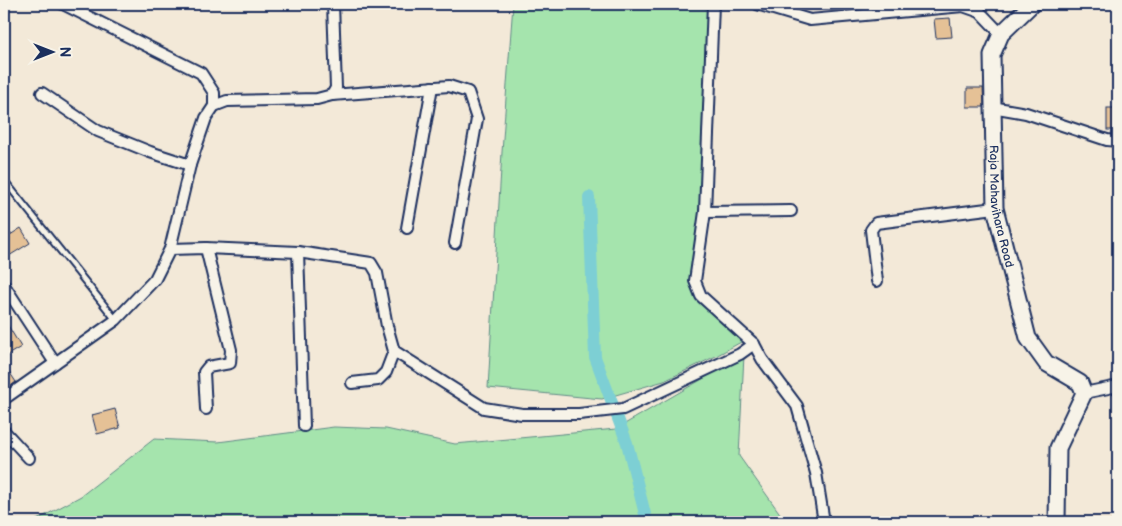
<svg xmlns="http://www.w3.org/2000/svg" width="1122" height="526" font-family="'Balsamiq Sans',sans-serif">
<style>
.green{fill:#a5e4ad;stroke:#608a86}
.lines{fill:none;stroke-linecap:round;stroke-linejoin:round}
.canal{stroke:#7dcfd4;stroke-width:12}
.building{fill:#e5c196;stroke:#1b2f5e}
.lane-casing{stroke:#1b2f5e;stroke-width:9}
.street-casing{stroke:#1b2f5e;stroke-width:14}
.secondary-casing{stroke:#1b2f5e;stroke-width:19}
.lane{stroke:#f7f3e8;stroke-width:5}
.street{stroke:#f7f3e8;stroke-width:10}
.secondary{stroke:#f7f3e8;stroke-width:15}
.labels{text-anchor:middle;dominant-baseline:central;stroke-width:5;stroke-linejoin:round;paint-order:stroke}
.street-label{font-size:12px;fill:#1b2f5e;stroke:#f7f3e8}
</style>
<rect width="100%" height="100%" fill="#f3e9d8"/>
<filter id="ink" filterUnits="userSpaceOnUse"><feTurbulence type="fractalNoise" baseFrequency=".02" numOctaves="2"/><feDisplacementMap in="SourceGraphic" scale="10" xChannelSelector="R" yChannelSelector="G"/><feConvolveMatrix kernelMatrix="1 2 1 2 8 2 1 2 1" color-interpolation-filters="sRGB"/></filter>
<g filter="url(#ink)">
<g class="green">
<path d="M513,4H714L709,146L692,276L697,299L741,342L716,356L664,381L602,399L488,388L502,152Z"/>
<path d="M744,355L739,456L781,515L782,522H33L81,496L154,439L218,442L334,427L386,429L455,444L616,429Z"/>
</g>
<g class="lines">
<path class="canal" d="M589,197L595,357L627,443L647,522"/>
</g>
<g class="building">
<path d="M950,18L952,37L936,38L934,19Z"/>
<path d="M967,88H983L984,107H967Z"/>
<rect x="1107" y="108" width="11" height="22"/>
<path d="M21,228L30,243L4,259V239Z"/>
<path d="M4,319L21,347L4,357Z"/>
<path d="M4,364L16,382L4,391Z"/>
<path d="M115,409L120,428L97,434L92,415Z"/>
</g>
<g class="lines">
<g class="lane-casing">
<path id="lane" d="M4,180L116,320"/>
</g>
<g class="street-casing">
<g id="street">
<path d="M63,4L201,73L214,93V106"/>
<path d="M713,4L705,212L695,281L701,296L754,344L762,359L797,406L816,473L824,522"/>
<path d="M757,4L810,20L963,6L980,12L1001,34"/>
<path d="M42,93L98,131L150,152L190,165"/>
<path d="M332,95L336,88L333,4"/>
<path d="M992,107L1026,113L1107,140L1118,141"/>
<path d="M705,212L791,211"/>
<path d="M407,228L432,87"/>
<path d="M206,248L231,350L230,363L208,367L204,372L206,409"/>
<path d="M170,249L206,248L298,252L371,263L377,273L387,326L394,351L386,372L378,380L352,383"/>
<path d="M298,252L304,426"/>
<path d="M877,281L871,230L876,223L995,208"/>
<path d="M4,285L55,363"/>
<path d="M394,351L484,408L522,414H579L623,409L740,354L754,344"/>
<path d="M1084,393L1118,386"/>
<path d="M4,399L116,320L155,279L170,249L190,165L206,118L214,106L227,101L317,99L332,95L449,86L468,92L477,119L455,243"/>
<path d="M4,431L29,458"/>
</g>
</g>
<g class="secondary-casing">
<g id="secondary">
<path id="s1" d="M1032,4L1001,34L992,55L995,208L1028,338L1046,363L1080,383L1084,393L1058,448L1057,522"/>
</g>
</g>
<use href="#lane" class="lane"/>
<use href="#street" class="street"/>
<use href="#secondary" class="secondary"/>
</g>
</g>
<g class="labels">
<g class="street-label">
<text stroke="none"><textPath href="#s1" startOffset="218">Raja Mahavihara Road</textPath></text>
</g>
</g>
<rect width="1122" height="526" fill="none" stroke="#f7f3e8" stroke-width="20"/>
<rect x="10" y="10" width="1102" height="506" fill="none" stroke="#1b2f5e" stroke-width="2" filter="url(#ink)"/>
<g transform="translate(52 52) rotate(90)" stroke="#f7f3e8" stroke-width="4" paint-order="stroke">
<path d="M0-4L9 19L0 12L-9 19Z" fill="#1b2f5e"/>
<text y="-8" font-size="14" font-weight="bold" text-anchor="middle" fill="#1b2f5e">N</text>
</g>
</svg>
